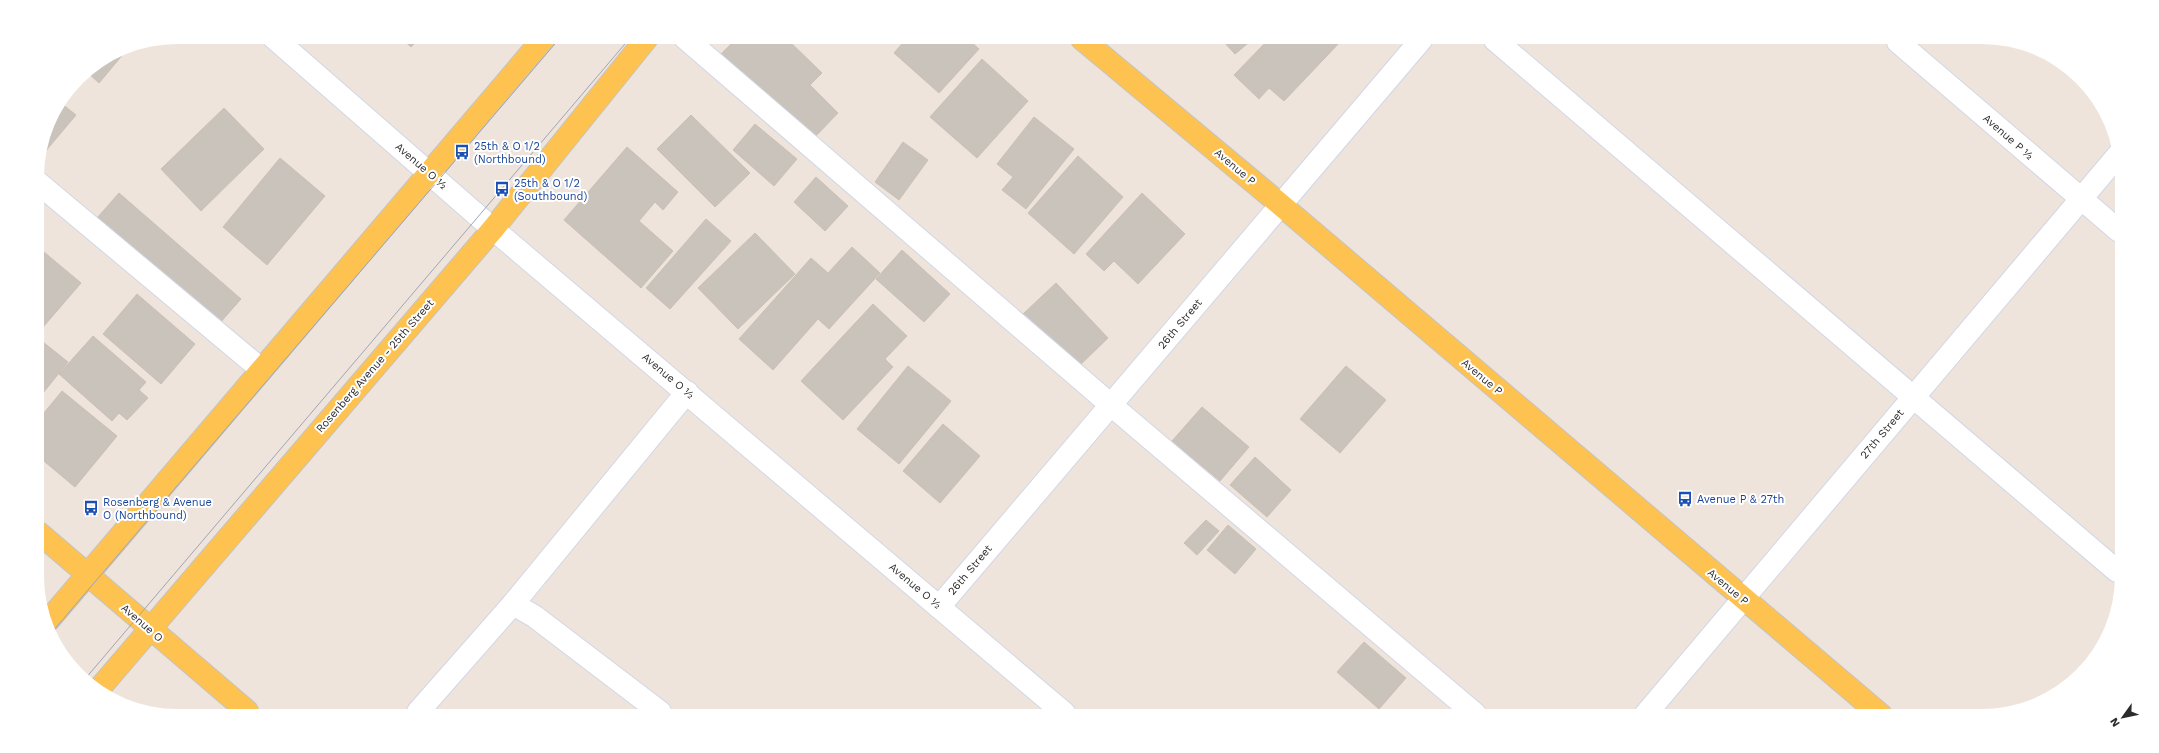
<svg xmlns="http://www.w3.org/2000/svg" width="2159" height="753" font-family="'Work Sans',sans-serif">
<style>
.building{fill:#c9c3bb;stroke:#cac0b5}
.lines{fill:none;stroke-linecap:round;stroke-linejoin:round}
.minor-casing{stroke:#d1d7e5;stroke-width:24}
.major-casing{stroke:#c4c4c4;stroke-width:24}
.minor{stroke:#fff;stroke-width:22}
.major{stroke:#fec251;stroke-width:22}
.tram{stroke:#9ea5b7;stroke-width:1}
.labels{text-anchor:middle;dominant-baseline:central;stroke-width:4;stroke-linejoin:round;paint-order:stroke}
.street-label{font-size:11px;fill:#2b2b2b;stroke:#fff}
.transit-label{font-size:11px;fill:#164399;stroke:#fff;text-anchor:start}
</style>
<rect width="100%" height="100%" fill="#eee4dc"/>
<g class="building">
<path d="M401,38H420L411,47Z"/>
<path d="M737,38L787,39L822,73L810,85L838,113L812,140L720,55Z"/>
<path d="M906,39H968L979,49L939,93L894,53Z"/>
<path d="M1222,40H1252L1235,54Z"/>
<path d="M1268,40H1342L1284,101L1269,88L1259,99L1234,75Z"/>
<path d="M130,46L99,83L87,72L124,48Z"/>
<path d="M2049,56L2060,60L2075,74L2073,76Z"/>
<path d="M982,59L1028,101L977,158L930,117Z"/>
<path d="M61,103L76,115L39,159L48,123Z"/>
<path d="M224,108L264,149L201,211L161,169Z"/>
<path d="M691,115L750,173L715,207L657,149Z"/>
<path d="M1034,117L1074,149L1026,209L1002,190L1013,177L997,164Z"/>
<path d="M755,124L797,159L774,186L733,150Z"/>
<path d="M903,142L928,160L899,200L875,182Z"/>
<path d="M627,147L678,192L663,210L655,202L639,221L673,251L641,288L564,220Z"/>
<path d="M1078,156L1123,197L1074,254L1028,213Z"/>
<path d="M280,158L325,196L267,265L223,227Z"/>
<path d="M816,177L848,206L825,231L794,202Z"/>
<path d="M119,193L241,299L219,324L97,218Z"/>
<path d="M1142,193L1185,234L1138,284L1114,261L1104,271L1086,254Z"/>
<path d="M706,219L731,241L670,309L646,288Z"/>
<path d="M755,233L795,274L738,329L698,288Z"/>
<path d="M38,247L81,283L38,333Z"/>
<path d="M852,247L880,273L829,329L818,319L773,370L739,339L811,258L828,273Z"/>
<path d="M902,250L950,294L924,322L876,279Z"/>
<path d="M1056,283L1108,338L1076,369L1023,314Z"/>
<path d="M137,294L195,344L161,384L103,334Z"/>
<path d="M873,304L907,336L885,359L893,367L843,420L801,381Z"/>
<path d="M93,336L146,382L139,390L148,398L127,420L119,413L112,421L59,374Z"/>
<path d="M38,338L68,362L39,398Z"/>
<path d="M908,366L951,401L899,464L857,429Z"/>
<path d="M1346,366L1386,400L1340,453L1300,419Z"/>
<path d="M62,391L117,436L75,487L39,457V419Z"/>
<path d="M1202,407L1249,447L1220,481L1172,441Z"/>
<path d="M943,424L980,456L940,503L903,471Z"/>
<path d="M1255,457L1291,490L1267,517L1230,485Z"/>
<path d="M1206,520L1219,531L1197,555L1184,543Z"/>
<path d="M1228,525L1256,549L1235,574L1207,550Z"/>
<path d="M1364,642L1406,678L1379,709L1337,672Z"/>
</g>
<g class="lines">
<g class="minor-casing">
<g id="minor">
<path d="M273,37L493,229L1064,713"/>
<path d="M685,38L1111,405L1475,714"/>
<path d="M1495,40L2117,571"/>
<path d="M1898,42L2119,231"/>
<path d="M37,182L262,370"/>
<path d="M939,607L1421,40"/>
<path d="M418,712L513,604"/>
<path d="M660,712L534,616L513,604L687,392"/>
<path d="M1645,715L2119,154"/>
</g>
</g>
<g class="major-casing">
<g id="major">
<path d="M1082,39L1281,205L1881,715"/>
<path d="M39,533L247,711"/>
<path d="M48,621L544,38"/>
<path d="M98,690L493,229L647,38"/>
</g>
</g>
<use href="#minor" class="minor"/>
<use href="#major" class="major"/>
<g class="tram">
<path d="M53,631L560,38"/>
<path d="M85,679L630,38"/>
</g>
</g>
<defs>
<g id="bus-bare" transform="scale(1.2)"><path d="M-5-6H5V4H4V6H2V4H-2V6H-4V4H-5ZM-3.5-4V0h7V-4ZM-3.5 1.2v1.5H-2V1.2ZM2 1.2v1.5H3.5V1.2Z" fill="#1a4fb4" stroke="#fff" stroke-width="2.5" paint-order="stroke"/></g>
</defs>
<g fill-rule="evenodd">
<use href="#bus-bare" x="462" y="152"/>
<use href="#bus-bare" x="502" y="189"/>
<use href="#bus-bare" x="1685" y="499"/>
<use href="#bus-bare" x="91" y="508"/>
</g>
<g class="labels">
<g class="street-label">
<text transform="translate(2008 137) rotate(41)">Avenue P ½</text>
<text transform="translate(421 166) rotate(41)">Avenue O ½</text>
<text transform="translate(1235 167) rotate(40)">Avenue P</text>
<text transform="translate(1180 324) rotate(-50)">26th Street</text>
<text transform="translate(375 366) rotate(-49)">Rosenberg Avenue - 25th Street</text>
<text transform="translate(668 376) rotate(40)">Avenue O ½</text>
<text transform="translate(1482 377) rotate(40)">Avenue P</text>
<text transform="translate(1882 434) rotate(-50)">27th Street</text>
<text transform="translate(970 570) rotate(-50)">26th Street</text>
<text transform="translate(915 586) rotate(40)">Avenue O ½</text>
<text transform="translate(1728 587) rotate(40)">Avenue P</text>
<text transform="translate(142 623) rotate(41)">Avenue O</text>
</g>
<g class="transit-label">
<text x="474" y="146">25th &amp; O 1/2<tspan x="474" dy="13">(Northbound)</tspan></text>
<text x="514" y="183">25th &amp; O 1/2<tspan x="514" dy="13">(Southbound)</tspan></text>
<text x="1697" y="499">Avenue P &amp; 27th</text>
<text x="103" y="502">Rosenberg &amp; Avenue<tspan x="103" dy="13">O (Northbound)</tspan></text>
</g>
</g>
<path d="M0 0H2159V753H0ZM177 44H1982A133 133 0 0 1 2115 177V576A133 133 0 0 1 1982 709H177A133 133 0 0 1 44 576V177A133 133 0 0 1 177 44Z" fill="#fff" fill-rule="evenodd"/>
<g transform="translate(2123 717) rotate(237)" stroke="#ffffff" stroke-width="3" paint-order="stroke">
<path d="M0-3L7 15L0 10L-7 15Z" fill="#2b2b2b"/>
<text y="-6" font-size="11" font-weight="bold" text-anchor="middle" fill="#2b2b2b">N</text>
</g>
</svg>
